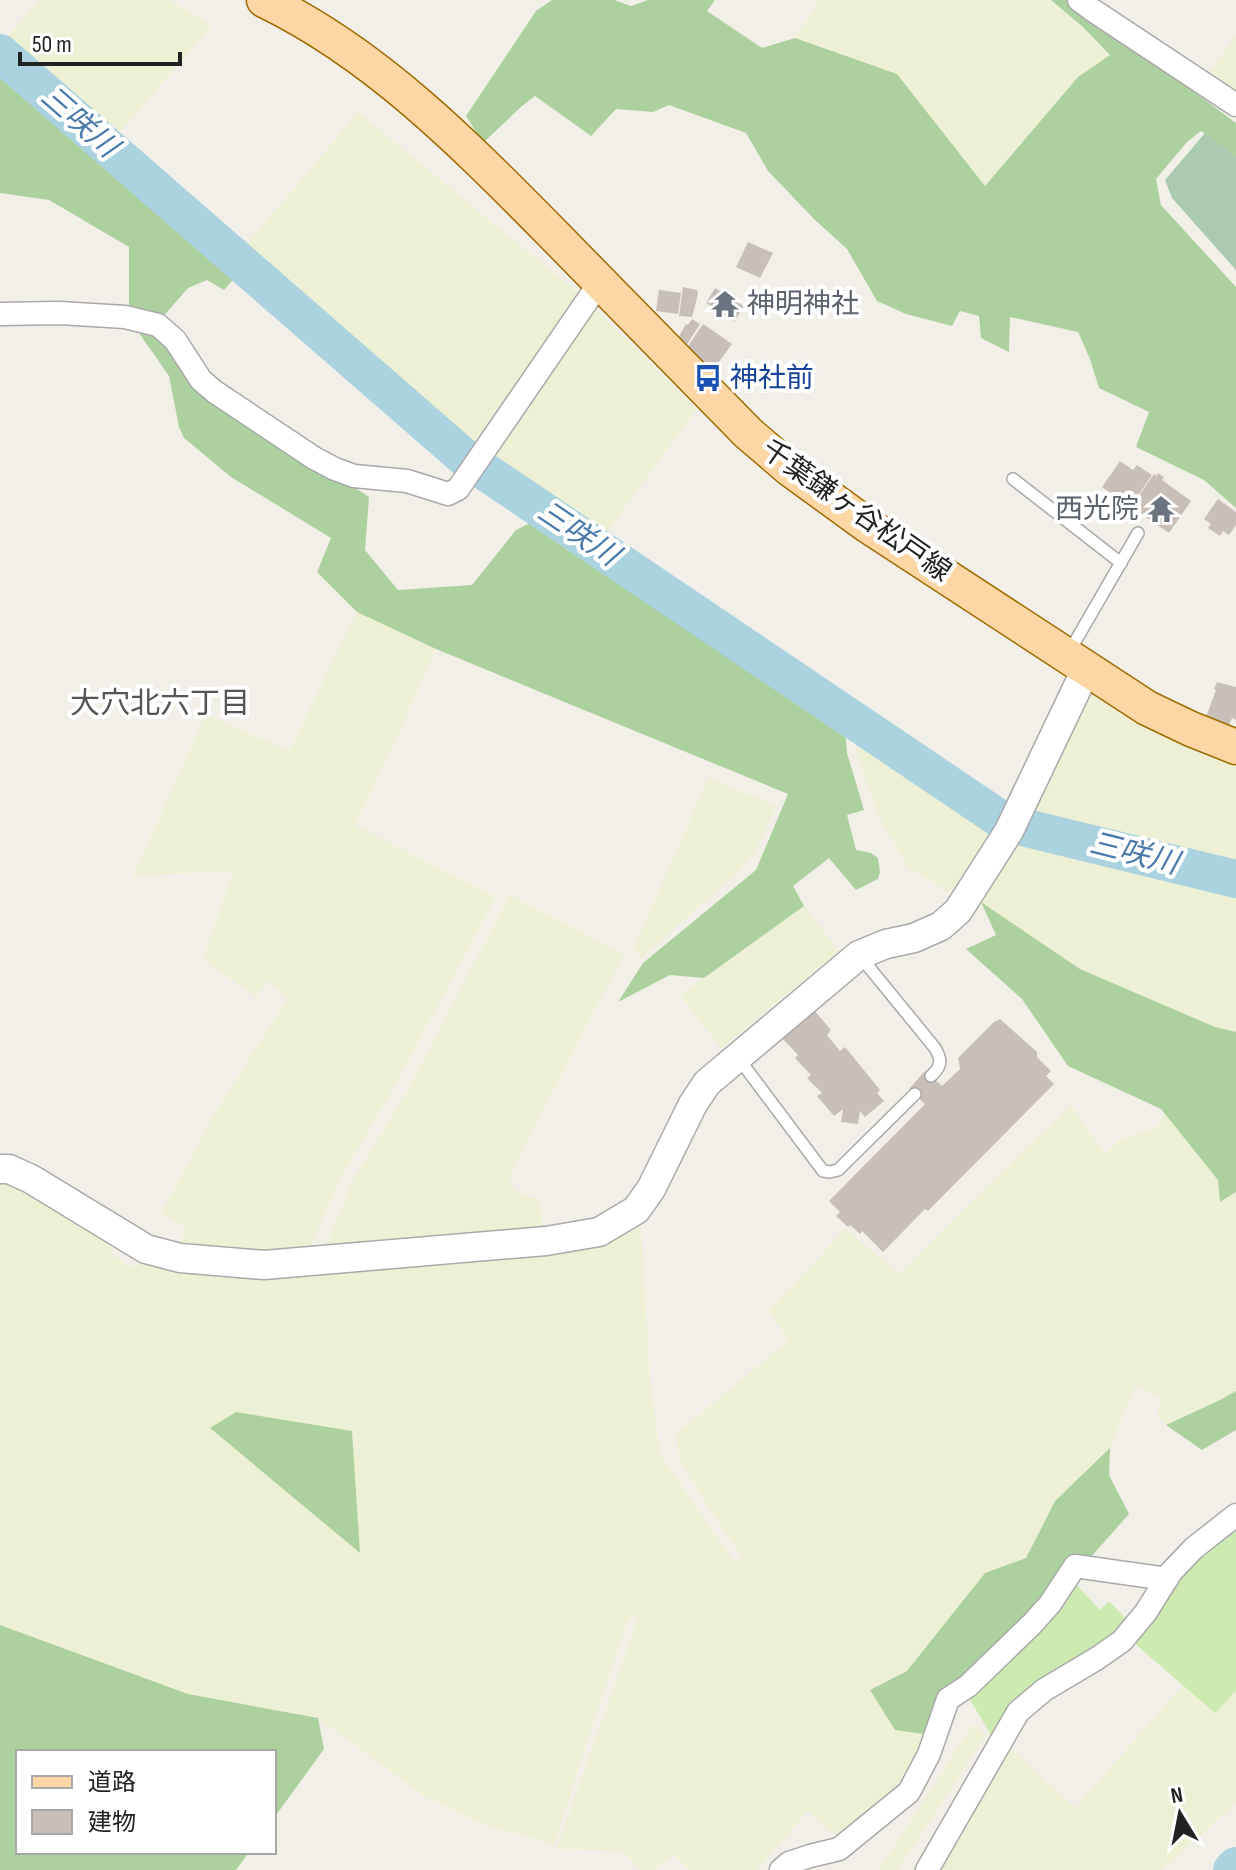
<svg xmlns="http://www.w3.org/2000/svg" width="1236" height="1870" font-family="'Sofia Sans Condensed','Noto Sans JP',sans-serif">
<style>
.farmland{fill:#eef0d5}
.grass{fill:#cdebb0}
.forest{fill:#add19e}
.cemetery{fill:#aacbaf}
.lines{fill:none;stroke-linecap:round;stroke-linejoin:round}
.river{stroke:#aad3df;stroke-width:38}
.building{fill:#c7bfb8}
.service-casing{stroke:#a9a9a9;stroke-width:14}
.minor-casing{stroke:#a9a9a9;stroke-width:25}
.tertiary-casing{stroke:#a9a9a9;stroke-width:31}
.primary-casing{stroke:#a06b00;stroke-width:37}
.service{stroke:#fff;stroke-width:11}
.minor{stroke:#fff;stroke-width:22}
.tertiary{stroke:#fff;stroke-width:28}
.primary{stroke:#fcd6a4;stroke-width:34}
.labels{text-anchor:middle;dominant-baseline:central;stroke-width:8;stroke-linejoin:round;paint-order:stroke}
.worship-label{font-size:28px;fill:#5b616d;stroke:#fff;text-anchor:start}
.transit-label{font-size:28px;fill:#164399;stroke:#fff;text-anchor:start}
.street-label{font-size:28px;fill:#222;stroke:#fff}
.water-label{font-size:30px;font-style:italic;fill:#4a7aab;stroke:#fff}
.neighbourhood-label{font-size:30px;fill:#555;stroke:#fff}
</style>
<rect width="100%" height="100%" fill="#f2efe9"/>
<g class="farmland">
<path d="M40,0H170L212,26L114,139L4,40Z"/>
<path d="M819,0H1051L1083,27L1110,55L1078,77L985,186L897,74L795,38Z"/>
<path d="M1236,36V93L1209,72Z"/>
<path d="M358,112L578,293L473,449L242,250Z"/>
<path d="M593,306L697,409L604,536L489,461Z"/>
<path d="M357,612L436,649L393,746L355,825L496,897L397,1082L342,1176L309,1249L264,1254L178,1247L186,1228L161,1213L216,1111L288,998L267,981L256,997L203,959L233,871L133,876L206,714L289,751Z"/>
<path d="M1091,695L1191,749L1236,766V870L1030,821Z"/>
<path d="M867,738L996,829L954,896L907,866L878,815L855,750Z"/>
<path d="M708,778L777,806L753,855L739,871L642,957L633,950Z"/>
<path d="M1023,835L1236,889V1032L1215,1027L1080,969L981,902Z"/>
<path d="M510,895L624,954L511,1172L510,1181L515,1190L531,1198H539L543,1228L326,1246L353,1180L407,1091Z"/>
<path d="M804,906L839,951L721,1048L680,996Z"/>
<path d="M1071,1105L1105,1154L1118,1141L1157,1127L1164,1113L1218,1180L1221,1202L1236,1192V1391L1220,1400L1166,1425L1157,1417L1161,1398L1135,1386L1110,1448L1055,1501L1026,1558L985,1573L907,1671L870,1690L895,1730L931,1735L906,1788L840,1840L808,1811L757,1870H689L674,1855L655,1870H640L622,1851L557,1849L638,1617L628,1619L554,1844L482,1824L424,1796L318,1718L188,1694L0,1625V1180L10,1182L24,1192L115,1241L111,1253L132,1268L141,1259L602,1243L641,1227L650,1379L660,1454L735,1563L742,1558L681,1464L676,1434L789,1340L768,1311L811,1267L845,1228L898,1274Z"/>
<path d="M1183,1685L1215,1713L1236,1691V1803L1162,1870H934L1006,1745L1075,1808Z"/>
<path d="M973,1724L986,1735L898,1870H879Z"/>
</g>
<g class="grass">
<path d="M1236,1528V1691L1215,1713L1133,1642L1180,1579L1203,1552Z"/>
<path d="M1072,1580L1100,1610L1109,1601L1128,1621L1117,1633L1016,1707L991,1735L966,1693Z"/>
</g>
<g class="forest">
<path d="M552,0H614L631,6L648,0H715L707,11L762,48L795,38L897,74L985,186L1078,77L1110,55L1083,27L1051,0H1071L1236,123V156L1201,131L1187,142L1156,179L1161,205L1236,287V508L1204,480L1136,447L1149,412L1099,388L1090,359L1078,332L1010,317L1009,352L981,338L979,316L960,311L952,326L906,314L877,301L847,249L815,220L768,171L746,133L669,105L653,112L616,109L591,136L535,96L522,106L483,143L466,116L536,11Z"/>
<path d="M0,72L239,273L224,290L207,280L188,288L160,320L129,313V247L49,200L0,193Z"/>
<path d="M132,323L157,331L313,460L369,497L365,550L398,590L472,585L516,530L542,517L599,558L845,726L847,753L864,810L847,815L856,850L871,853L878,858L880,872L878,879L856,890L829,858L793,886L804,906L704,978L670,975L618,1002L643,963L756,870L788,794L436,649L357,612L317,572L331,538L231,477L184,438L179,427L169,376Z"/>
<path d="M981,902L1080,969L1215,1027L1236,1032V1192L1220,1202L1218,1180L1161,1109L1068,1066L1022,999L966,949L996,935Z"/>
<path d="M1236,1391V1430L1202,1450L1166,1425L1220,1400Z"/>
<path d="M236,1412L352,1431L360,1553L210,1428Z"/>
<path d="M1110,1448L1109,1475L1129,1514L1090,1558L1067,1559L1044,1605L965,1678L943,1689L931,1735L895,1730L870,1690L907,1671L985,1573L1026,1558L1055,1501Z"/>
<path d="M0,1625L188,1694L318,1718L324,1749L274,1818V1752H18V1852H249L236,1870H0Z"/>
</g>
<path class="cemetery" d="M1205,133L1236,156V270L1172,198L1165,180Z"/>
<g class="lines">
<g class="river">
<path d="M0,53L465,458L1006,823L1236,879"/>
<path d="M1232,1870L1236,1866"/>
</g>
</g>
<g class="building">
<path d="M748,242L773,253L760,278L736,267Z"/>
<path d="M683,287L697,290L698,294L692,317L679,316Z"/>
<path d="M715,288L744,306L735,321L706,303Z"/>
<path d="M659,290L681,293L678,314L656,311Z"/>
<path d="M692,319L700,324L686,346L677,340L686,324L688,325Z"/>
<path d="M703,324L732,344L709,375L686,349Z"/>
<path d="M1120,461L1133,470L1137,465L1152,475L1130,507L1129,505L1126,509L1115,501L1117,497L1102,487Z"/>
<path d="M1158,473L1164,477L1162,480L1191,501L1169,533L1131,507L1154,474L1157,476Z"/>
<path d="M1218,499L1236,512V525L1229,535L1223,531L1220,536L1208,528L1211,524L1204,519Z"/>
<path d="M1217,682L1236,687V720L1232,718L1229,725L1206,717L1216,690L1214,689Z"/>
<path d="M814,1010L831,1030L827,1035L840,1051L845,1047L880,1090L877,1093L884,1101L865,1117L860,1111L858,1124L841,1122L843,1109L834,1116L817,1096L822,1093L807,1078L811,1075L795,1058L798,1055L783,1039Z"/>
<path d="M1000,1019L1037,1052V1057L1051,1071L1046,1076L1054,1084L928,1211L925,1209L883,1252L862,1231L860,1234L850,1225L848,1227L836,1216L840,1212L829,1201L925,1104L909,1089L925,1071L942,1086L960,1069L958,1058L994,1022Z"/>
</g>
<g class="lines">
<g class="service-casing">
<g id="service">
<path d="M1013,479L1121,563"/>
<path d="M1072,647L1138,533"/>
<path d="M859,955L935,1048C942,1060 942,1066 931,1076"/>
<path d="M739,1059L823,1171L830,1172L838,1170L915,1094"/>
</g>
</g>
<g class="minor-casing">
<g id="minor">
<path d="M1079,0L1091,9L1236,105"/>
<path d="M0,314L60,313L125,317L158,325L175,340L201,380L215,392L314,458L335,469L354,476L407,481L448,494L458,489L600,282"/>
<path d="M781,1870L789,1863L810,1856L839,1849L909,1792L929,1754L948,1699L968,1686L1032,1624L1050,1604L1075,1566L1167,1579"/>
<path d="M927,1870L1018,1712L1044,1690L1096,1659L1122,1641L1146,1612L1171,1572L1194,1548L1236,1515"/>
</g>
</g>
<g class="tertiary-casing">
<path id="tertiary" d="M0,1169H9L31,1179L146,1249L180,1258L264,1265L546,1241L599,1232L636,1210L651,1189L693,1104L707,1083L859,955L886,944L914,938L941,926L958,911L1009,831L1080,682L1088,670"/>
</g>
<g class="primary-casing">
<path id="primary" d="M264,0C376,54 465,145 552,233C617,299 682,366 748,433L790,469L867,525L1147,708L1191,729L1236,747"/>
</g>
<use href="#service" class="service"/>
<use href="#minor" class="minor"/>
<use href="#tertiary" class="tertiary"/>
<use href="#primary" class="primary"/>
</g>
<defs>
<g id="temple-bare" transform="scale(2.16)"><path d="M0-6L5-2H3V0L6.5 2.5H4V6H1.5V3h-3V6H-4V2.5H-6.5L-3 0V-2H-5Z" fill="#6b7280" stroke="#fff" stroke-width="2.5" paint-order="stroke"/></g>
<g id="bus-bare" transform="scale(2.16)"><path d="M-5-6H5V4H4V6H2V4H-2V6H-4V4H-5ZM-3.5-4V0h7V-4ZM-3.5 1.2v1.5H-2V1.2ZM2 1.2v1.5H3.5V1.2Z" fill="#1a4fb4" stroke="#fff" stroke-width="2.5" paint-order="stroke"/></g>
</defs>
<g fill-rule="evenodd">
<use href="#temple-bare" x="725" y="304"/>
<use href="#bus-bare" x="708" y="378"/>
<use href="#temple-bare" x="1161" y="509"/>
</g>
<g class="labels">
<g class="worship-label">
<text x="747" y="304">神明神社</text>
<text x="1139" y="509" text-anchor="end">西光院</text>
</g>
<g class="transit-label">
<text x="730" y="378">神社前</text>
</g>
<g class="street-label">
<text transform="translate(856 511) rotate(35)">千葉鎌ヶ谷松戸線</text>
</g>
<g class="water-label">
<text transform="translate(79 122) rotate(41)">三咲川</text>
<text transform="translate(578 534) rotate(34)">三咲川</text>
<text transform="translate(1134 854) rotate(14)">三咲川</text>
</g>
<g class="neighbourhood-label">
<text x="160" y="704">大穴北六丁目</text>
</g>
</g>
<rect x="16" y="1750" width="260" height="104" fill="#ffffff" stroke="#a7a7a7" stroke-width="2"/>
<rect x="32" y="1776" width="40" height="12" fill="#fcd6a4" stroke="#a7a7a7" stroke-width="2"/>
<text x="88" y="1790" font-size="24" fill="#222222">道路</text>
<rect x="32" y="1810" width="40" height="24" fill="#c7bfb8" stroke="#a7a7a7" stroke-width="2"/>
<text x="88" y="1830" font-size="24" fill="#222222">建物</text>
<g transform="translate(1180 1814) rotate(350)" stroke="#ffffff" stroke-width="6" paint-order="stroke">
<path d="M0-6L14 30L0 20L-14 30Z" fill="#222222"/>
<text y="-12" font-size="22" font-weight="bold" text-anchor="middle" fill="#222222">N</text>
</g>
<path d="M20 52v12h160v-12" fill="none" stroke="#222222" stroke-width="4"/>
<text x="32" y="52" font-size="24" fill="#222222" stroke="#ffffff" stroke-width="6" paint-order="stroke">50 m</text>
</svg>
